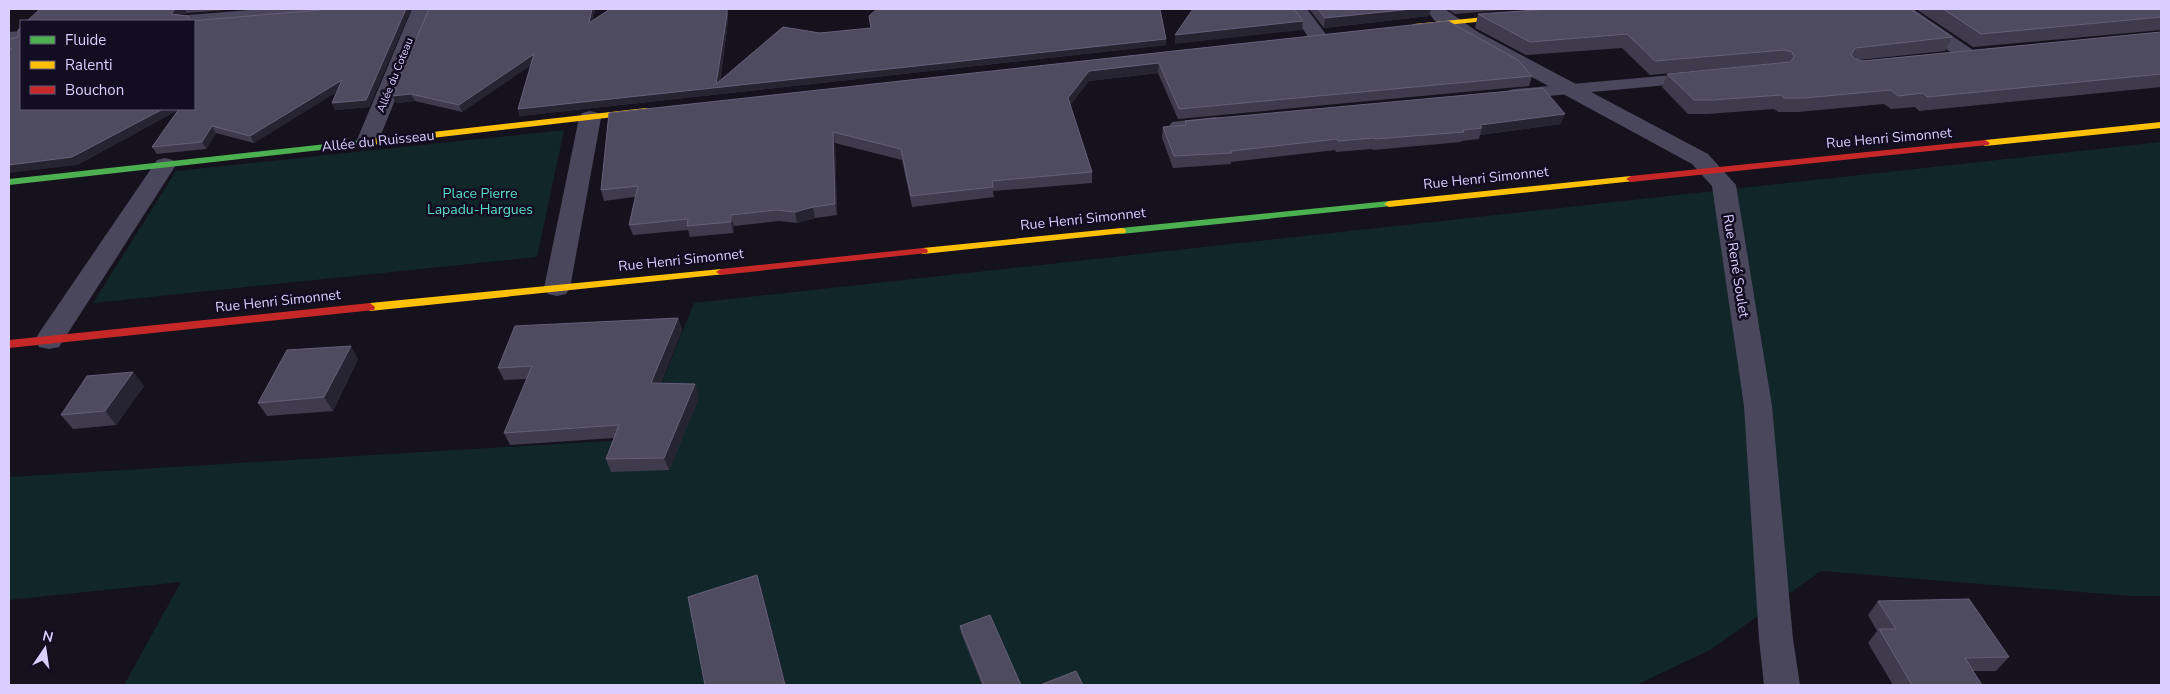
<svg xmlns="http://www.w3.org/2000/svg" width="2170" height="694" font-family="'Nunito Sans',sans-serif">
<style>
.green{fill:#112629}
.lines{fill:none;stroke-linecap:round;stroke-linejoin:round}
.lane{fill:#4a475d;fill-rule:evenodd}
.street{fill:#4a475d;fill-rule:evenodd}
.fast{fill:#4caf50;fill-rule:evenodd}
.slow{fill:#ffc107;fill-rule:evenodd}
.jam{fill:#c62828;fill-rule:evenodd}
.wall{fill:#3f3b4c}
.shaded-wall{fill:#272431}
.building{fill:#4f4b5f;stroke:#655f78}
.labels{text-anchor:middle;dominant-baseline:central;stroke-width:5;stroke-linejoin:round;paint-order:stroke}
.far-street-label{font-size:11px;fill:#d9cefe;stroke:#130d21}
.street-label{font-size:14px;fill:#d9cefe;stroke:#130d21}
.park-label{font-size:14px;fill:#5bddcb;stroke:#130d21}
</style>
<rect width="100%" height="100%" fill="#15121d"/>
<g class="green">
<path d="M564,130L537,257L93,303L176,171Z"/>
<path d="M2161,142V596H2130L1821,571L1710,650L1636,685H124L181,582L9,600V477L639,439L694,303Z"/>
</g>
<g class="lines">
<g class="lane">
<path d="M1695,73L1701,74L1703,78L1701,82L1515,99L1509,98L1506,94L1509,90L1515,89Z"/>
<path d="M1215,117L1221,118L1224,122L1221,126L1178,131L1172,130L1169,126L1172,122Z"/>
</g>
<g class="street">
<path d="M261,9H333L330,13L323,15L194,26V21H177L180,17L187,15Z"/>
<path d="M412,9H432L378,142L375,147L367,149L359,147L356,142Z"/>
<path d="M1289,9H1307L1328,37L1325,41L1318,43L1311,41Z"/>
<path d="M1426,9H1445L1478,32L1708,154L1736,185L1772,406L1793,639L1800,685H1764L1759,639L1744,406L1712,186L1692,164L1464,40L1434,20Z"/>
<path d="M1892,9H1913L1976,52L1979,56L1976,60L1969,62L1962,60L1894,13Z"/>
<path d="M21,31V43L9,44V32Z"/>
<path d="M590,111L598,113L601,118L570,288L566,294L557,296L548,294L544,288L579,118L582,113Z"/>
<path d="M165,158L173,160L176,165L59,347L49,349L39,347L35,340L39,333L157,160Z"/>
</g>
<g class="fast">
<path d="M362,140L365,141V145L9,185V179Z"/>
<path d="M1389,201L1394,204L1392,206L1121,234L1116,231L1121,228Z"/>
</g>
<g class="slow">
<path d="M1515,14H1518V18L1414,28L1410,26L1414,24Z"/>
<path d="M646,108L649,109V113L362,146L357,143L362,140Z"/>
<path d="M2161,122V128L1985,146L1980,143L1985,140Z"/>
<path d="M1631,176L1636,179L1634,181L1389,207L1384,204L1389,201Z"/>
<path d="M1121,228L1125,229L1126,231L1125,233L923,254L918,251L923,248Z"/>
<path d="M721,269L726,272L725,274L370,311L365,307L370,303Z"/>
</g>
<g class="jam">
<path d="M1985,140L1990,143L1988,145L1631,182L1626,179L1631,176Z"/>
<path d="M923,248L927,249L928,251L927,253L721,275L716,272L721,269Z"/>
<path d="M370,303L375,307L374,310L9,348V340Z"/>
</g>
</g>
<g class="wall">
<path d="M40,9H241L187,13L180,15L188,16L191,21L320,10L324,9H411L369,107L335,110L332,103L336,92L254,143L216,133L206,149L157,154L152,147L178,110L77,165L18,37Z"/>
<path d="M552,9H595L593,20L610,9H728V21L720,82L820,33L871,28L869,16L1166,45L520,116L518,109L531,65L462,112L415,101L396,103L551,10Z"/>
<path d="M1309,9H1431L1429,16L1324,28Z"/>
<path d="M1447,9H1516L1455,14Z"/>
<path d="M1916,9H2161V30L1973,47Z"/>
<path d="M1478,14L1952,37L1945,51L1859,60L1862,61L2161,32V87L1919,111L1915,107L1891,109L1884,104L1798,112H1778L1774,109L1707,114H1688L1662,87L1667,74L1778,63L1650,75L1622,48L1526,55L1475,28Z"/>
<path d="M1448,21L1532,76L1529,86L1178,119L1158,73L1089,81L1070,105L1092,172V183L993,191L994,197L912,207L902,160L835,143L837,215L815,218L797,223L779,221L734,226L733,233L690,237L688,230L633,235L629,225L635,197L604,201L601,190L609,113Z"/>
<path d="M1185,121L1561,124L1480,135L1479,139L1461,141V142L1373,150L1372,149L1336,152L1335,150L1231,162V164L1173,168L1162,138L1163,127L1184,125Z"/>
<path d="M678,318L682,330L661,383L699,397L669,470L611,472L606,459L614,438L510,445L504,433L527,379L504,380L498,368Z"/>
<path d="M358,359L333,411L267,416L258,403Z"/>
<path d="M133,372L144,386L116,425L73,429L61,415Z"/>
<path d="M1878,601L2009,657L1996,671H1973L1982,685H1893L1868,643L1877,631L1868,615Z"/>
<path d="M960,626L1021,685H982L961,633Z"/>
</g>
<g class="shaded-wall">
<path d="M175,9H184L187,13L178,16L171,14Z"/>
<path d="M406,9H411L369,107L335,110L332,103Z"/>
<path d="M592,9H595L591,30L589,23Z"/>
<path d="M727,9H728V21L719,87L1166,39V45L520,116L518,109Z"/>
<path d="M1412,9H1431L1429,16L1324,28L1325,18Z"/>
<path d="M1303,21L1302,30L1175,44V35Z"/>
<path d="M534,54L537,61L462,112L459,105Z"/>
<path d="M1159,63L1158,73L1089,81L1068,108V98L1089,71Z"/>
<path d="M342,80L345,87L254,143L250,136Z"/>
<path d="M411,94L415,101L396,103L392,96Z"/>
<path d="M163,109H180L77,165L9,173V165Z"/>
<path d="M1565,114L1561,124L1480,135L1482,128L1480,125Z"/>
<path d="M212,126L216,133L206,149L202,142Z"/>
<path d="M833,132L835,143L837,215L835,204Z"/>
<path d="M813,207L815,218L797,223L795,212Z"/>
<path d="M731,215L734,226L733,233L731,222Z"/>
<path d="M678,318L682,330L656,395L651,383Z"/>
<path d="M351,346L358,359L333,411L324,397Z"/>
<path d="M133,372L144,386L116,425L105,411Z"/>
<path d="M695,384L699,397L669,470L664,458Z"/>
<path d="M757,575L763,594L786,685H785Z"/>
</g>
<g class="building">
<path d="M40,9H176H175L171,14L188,16L190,21L320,10L324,9H406L366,100L332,103L342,80L250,136L212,126L202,142L152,147L179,109H194V21H27Z"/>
<path d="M429,9H546L551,10L552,9H592L589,23L610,9H727V15L716,84L783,27L820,33L871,28L869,16L877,9H1160L1166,39L518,109L534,54L459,105L411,94L392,96Z"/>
<path d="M1193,9H1294L1303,21L1175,35Z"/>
<path d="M1318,9H1412L1325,18Z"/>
<path d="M1550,9H1910L1952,37L1855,48L1851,55L1855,59L1862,61L2161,32V74L1927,97L1923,93L1898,96L1891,90L1804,98H1784L1781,95L1713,100H1694L1667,74L1790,62L1794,57L1792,52L1784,50L1655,61L1627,34L1530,42L1478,14Z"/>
<path d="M1943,9H2161V17L1981,34Z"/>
<path d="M1448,21L1518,60L1532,76L1179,109L1159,63L1089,71L1068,98L1092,172L992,181L993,187L911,196L901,149L833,132L835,204L813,207L795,212L776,210L731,215V222L687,226L688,219L629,225L638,186L601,190L609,113Z"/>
<path d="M21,27V109H163L72,157L9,165V50L12,49H9V40L10,39L18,37V30Z"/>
<path d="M1543,88L1565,114L1480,125L1482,128L1463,130L1464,132L1375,139L1374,138L1338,141L1337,139L1231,151L1232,153L1174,156L1163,127L1186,125L1185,121Z"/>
<path d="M678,318L651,383L695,384L664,458L606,459L619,425L504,433L532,366L498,368L515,326Z"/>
<path d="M351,346L324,397L258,403L287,350Z"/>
<path d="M133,372L105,411L61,415L87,376Z"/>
<path d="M757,575L785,685H705L688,597Z"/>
<path d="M1969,599L2009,657L1965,658L1982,685H1912L1879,629H1896L1878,601Z"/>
<path d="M990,615L1021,685H984L960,626Z"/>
<path d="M1076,671L1083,685H1040Z"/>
</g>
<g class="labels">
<g class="far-street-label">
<text transform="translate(395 75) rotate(-68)">Allée du Coteau</text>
</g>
<g class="street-label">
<text transform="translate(1889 138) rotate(-5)">Rue Henri Simonnet</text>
<text transform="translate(378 141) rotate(-6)">Allée du Ruisseau</text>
<text transform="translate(1486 178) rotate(-6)">Rue Henri Simonnet</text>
<text transform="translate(1083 219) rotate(-6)">Rue Henri Simonnet</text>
<text transform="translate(681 260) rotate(-6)">Rue Henri Simonnet</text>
<text transform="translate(1736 266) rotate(81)">Rue René Soulet</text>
<text transform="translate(278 301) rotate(-6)">Rue Henri Simonnet</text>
</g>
<g class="park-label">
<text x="480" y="193">Place Pierre<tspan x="480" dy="16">Lapadu-Hargues</tspan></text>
</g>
</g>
<rect width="2170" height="694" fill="none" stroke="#d9cefe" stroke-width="20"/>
<rect x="20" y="20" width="175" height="90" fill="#130d21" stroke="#625a79"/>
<rect x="30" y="36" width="25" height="8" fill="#4caf50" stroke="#625a79"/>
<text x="65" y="45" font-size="15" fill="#d9cefe">Fluide</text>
<rect x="30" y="61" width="25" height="8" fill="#ffc107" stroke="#625a79"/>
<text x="65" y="70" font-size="15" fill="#d9cefe">Ralenti</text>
<rect x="30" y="86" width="25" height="8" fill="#c62828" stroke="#625a79"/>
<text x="65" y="95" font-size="15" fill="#d9cefe">Bouchon</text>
<g transform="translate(45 649) rotate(13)" stroke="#130d21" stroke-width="4" paint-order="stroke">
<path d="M0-4L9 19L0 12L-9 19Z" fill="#d9cefe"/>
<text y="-8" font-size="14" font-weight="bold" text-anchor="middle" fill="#d9cefe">N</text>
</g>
</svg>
